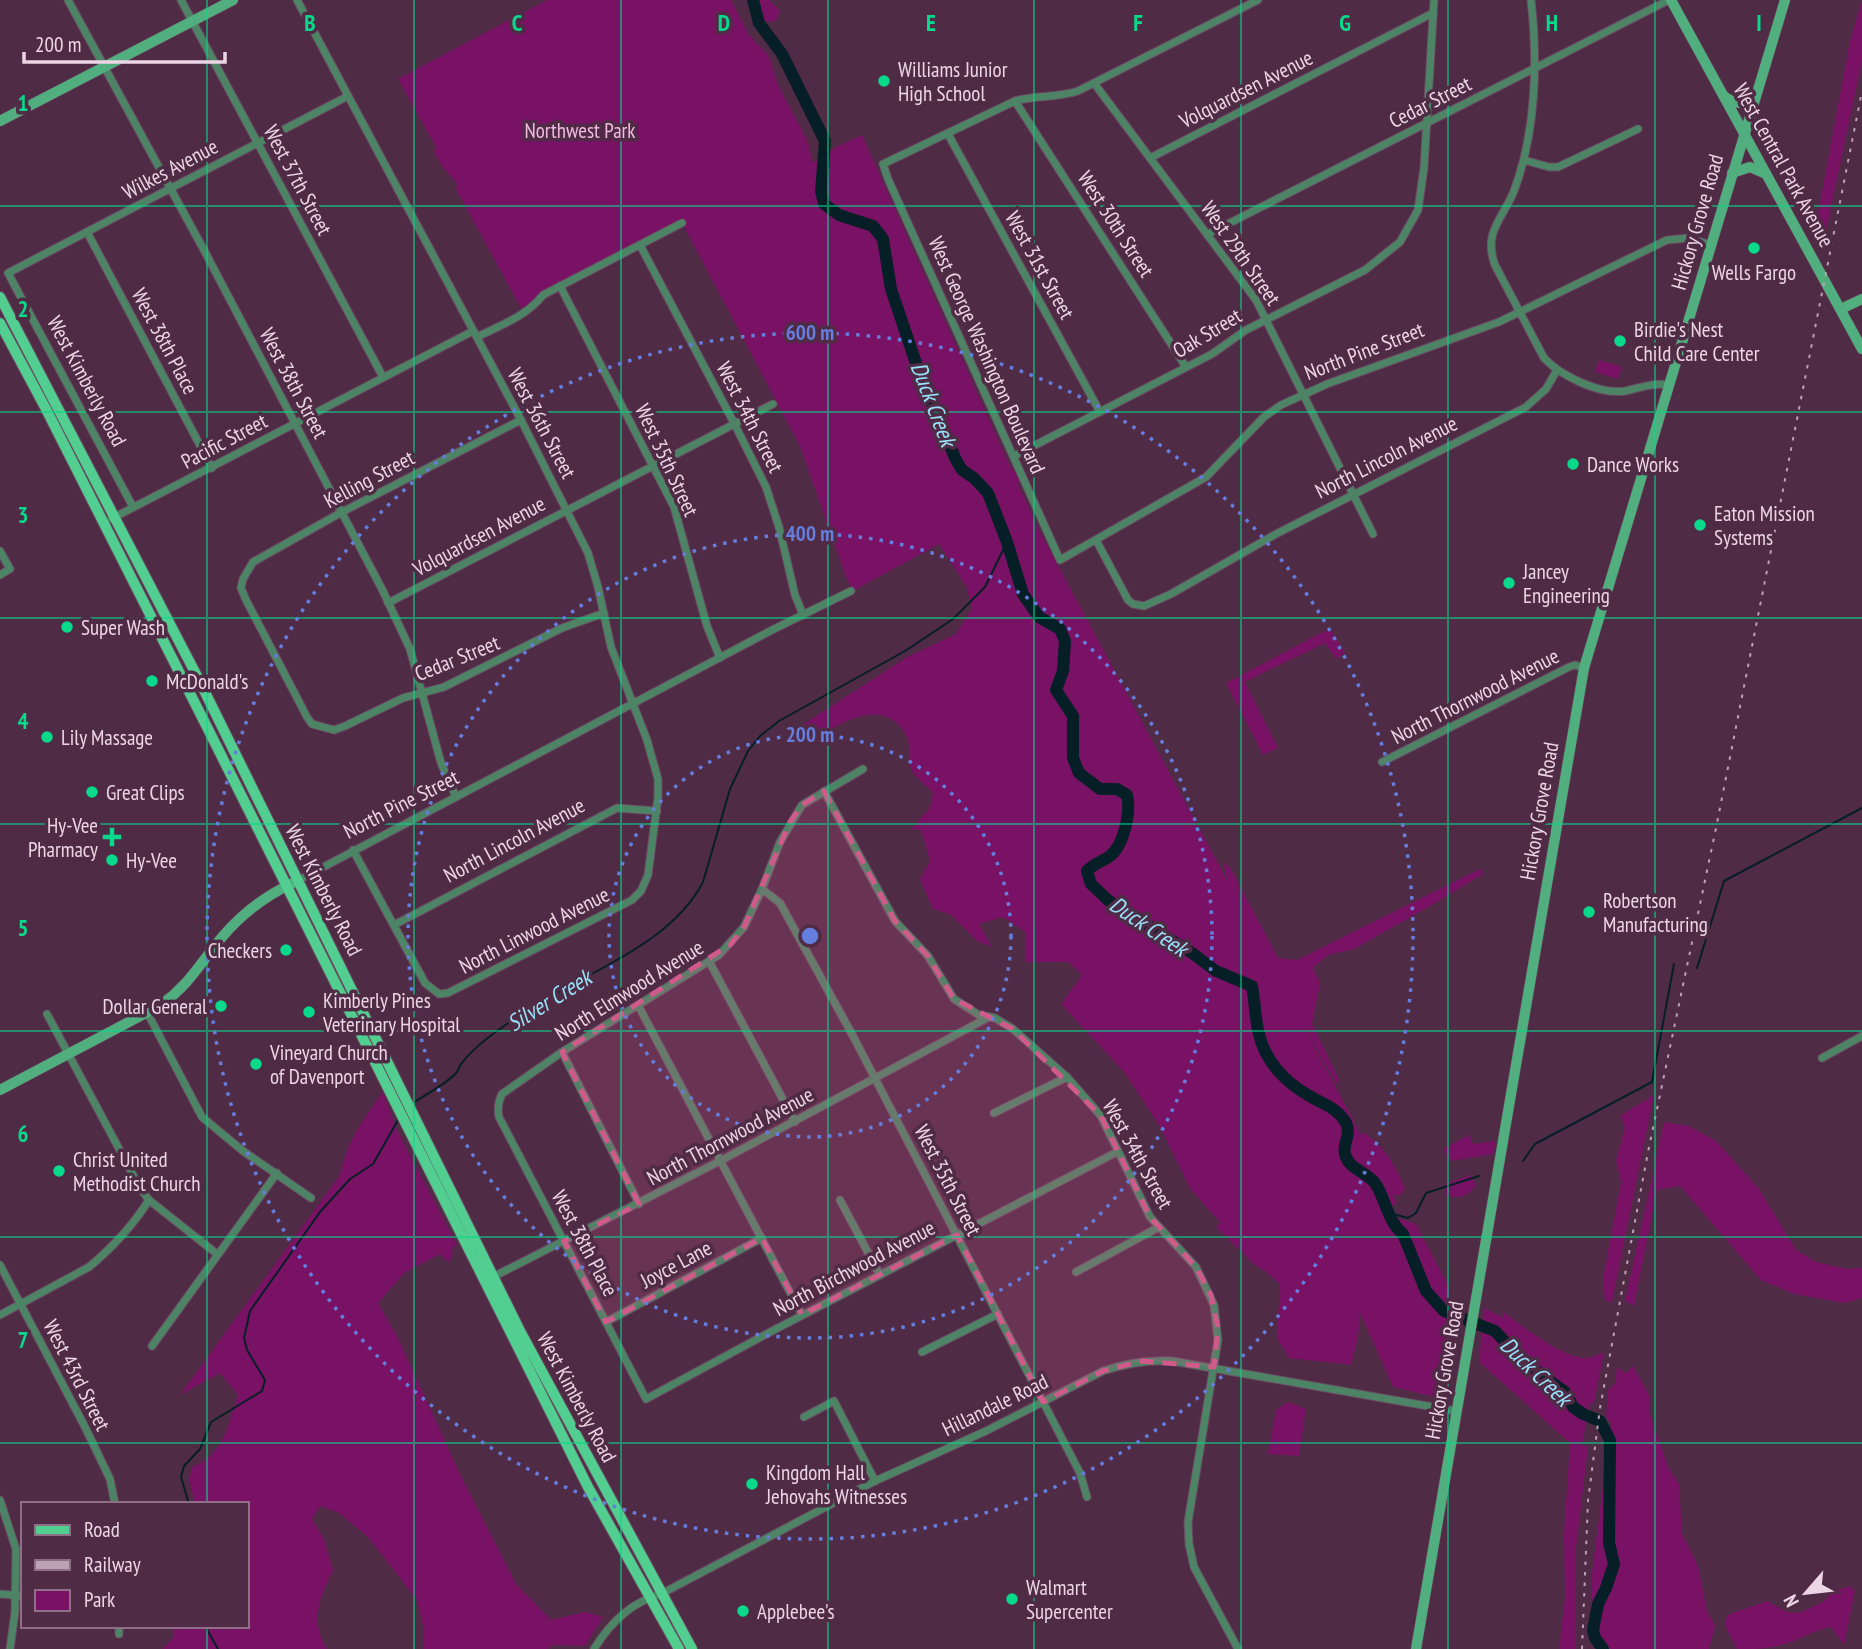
<svg xmlns="http://www.w3.org/2000/svg" width="1862" height="1649" font-family="'PT Sans Narrow',sans-serif">
<style>
.green{fill:#791264}
.lines{fill:none;stroke-linecap:round;stroke-linejoin:round}
.stream{stroke:#061f26;stroke-width:2}
.river{stroke:#061f26;stroke-width:12}
.street-casing{stroke:#6b4a62;stroke-width:9}
.secondary-casing{stroke:#6b4a62;stroke-width:11}
.primary-casing{stroke:#6b4a62;stroke-width:12}
.street{stroke:#4d8466;stroke-width:7}
.secondary{stroke:#51ae7e;stroke-width:10}
.primary{stroke:#51ce90;stroke-width:10}
.rail{stroke:#bda2b5;stroke-width:2;stroke-dasharray:3.5 7;stroke-linecap:butt}
.marked{fill:#d15a8b;fill-opacity:0.2;stroke:#d15a8b;stroke-width:5;stroke-dasharray:14 9;stroke-linejoin:round}
.grid{fill:none;stroke:#08d98b;stroke-width:2;stroke-opacity:0.55}
.ring{fill:none;stroke:#657ddc;stroke-width:3.5;stroke-dasharray:3.5 7}
.poi-dot{fill:#08d98b;stroke:#4f2b45;stroke-width:2.5}
.labels{text-anchor:middle;dominant-baseline:central;stroke-width:7;stroke-linejoin:round;paint-order:stroke}
.poi-label{font-size:21px;fill:#ecd5e4;stroke:#4f2b45;text-anchor:start}
.street-label{font-size:21px;fill:#ecd5e4;stroke:#4f2b45}
.park-label{font-size:21px;fill:#f1badf;stroke:#4f2b45}
.water-label{font-size:23px;font-style:italic;fill:#96e1f7;stroke:#4f2b45}
.grid-label{font-size:23px;text-anchor:middle;font-weight:bold;fill:#08d98b;stroke:#4f2b45;stroke-width:7;stroke-linejoin:round;paint-order:stroke}
.centre{fill:#657ddc;stroke:#4f2b45;stroke-width:3.5}
.ring-label{font-size:21px;text-anchor:middle;font-weight:bold;fill:#657ddc;stroke:#4f2b45;stroke-width:7;stroke-linejoin:round;paint-order:stroke}
</style>
<rect width="100%" height="100%" fill="#4f2b45"/>
<g class="green">
<path d="M547,0H731L749,35L769,56L778,85L807,140L813,163L834,148L862,135L1008,462L1020,481L1018,484L1039,530L1228,882L1223,862L1231,869L1278,958L1297,960L1480,869L1483,874L1432,905L1354,949L1328,955L1313,968L1320,983L1312,1024L1339,1080L1337,1085L1302,1023L1361,1135L1365,1133C1385,1148 1396,1165 1405,1189L1400,1196L1393,1194L1397,1203L1382,1212L1389,1226L1413,1254L1406,1235L1389,1220L1394,1217L1416,1224L1451,1291L1449,1296L1460,1309L1447,1400L1393,1387L1360,1313L1358,1338L1351,1365L1289,1358L1277,1338L1280,1284L1265,1271L1256,1266L1216,1227L1221,1223L1191,1190L1159,1125L1124,1072L1061,1004L1082,975L1068,962H1025V932L1003,917L979,924L992,947L977,941L951,915L933,909L920,879L930,861L921,830L911,829L930,808L933,793C927,786 915,778 911,769C908,759 911,747 907,737C888,697 840,719 816,742L807,738L804,724L907,657L956,634L972,608L967,588L939,544L853,591L846,577L800,446L682,223L543,295L523,312L456,189L457,184L442,166L434,152L436,147L398,79Z"/>
<path d="M759,0H769L780,11L776,21L763,22Z"/>
<path d="M1862,0V61L1823,245L1814,235L1850,41Z"/>
<path d="M1599,360L1622,367L1618,379L1595,372Z"/>
<path d="M1331,630L1345,653L1336,659L1325,643L1245,682L1278,748L1263,755L1226,683L1323,632Z"/>
<path d="M383,1092L396,1128L457,1245L452,1248L453,1251L449,1263L440,1254L404,1273L378,1303L398,1338L459,1472L516,1584L551,1620L585,1612L603,1617L585,1646L552,1645L548,1649H423V1625L417,1600L368,1537L339,1513L320,1506L312,1519L324,1539L333,1570C320,1598 309,1620 327,1649H162L174,1637L173,1626H247V1504H195L189,1480L192,1467C225,1454 227,1426 238,1395L220,1373L180,1395L340,1175C346,1143 364,1118 383,1092Z"/>
<path d="M1654,1095L1612,1302L1605,1301L1603,1279L1621,1182L1616,1160L1625,1128L1620,1116Z"/>
<path d="M1664,1122L1689,1126L1716,1141L1759,1189L1796,1250L1816,1262L1846,1269L1862,1268V1298L1844,1303L1794,1294L1761,1280L1680,1186L1657,1190L1634,1306L1625,1301Z"/>
<path d="M1469,1135L1473,1144L1495,1141L1494,1154L1450,1161L1443,1149Z"/>
<path d="M1470,1175L1476,1185C1468,1198 1458,1199 1445,1195V1184Z"/>
<path d="M1484,1308L1504,1318L1502,1311C1519,1324 1567,1361 1588,1358C1593,1357 1599,1354 1604,1352L1594,1403L1590,1404L1582,1445L1588,1447L1576,1548L1575,1649H1559L1565,1598L1564,1534L1570,1443L1479,1362Z"/>
<path d="M1633,1366L1650,1397L1649,1411L1669,1469L1679,1484L1682,1534L1698,1566L1707,1611L1715,1626L1709,1649H1595L1591,1581L1611,1423L1606,1417L1608,1390L1615,1383L1617,1367L1626,1373Z"/>
<path d="M1288,1402L1306,1409L1299,1456L1268,1454L1276,1410Z"/>
<path d="M1850,1586L1855,1591L1844,1645L1831,1627C1815,1630 1803,1638 1788,1643C1771,1649 1754,1649 1737,1649L1725,1626L1727,1615L1767,1601L1787,1612L1799,1613L1823,1602L1834,1591Z"/>
</g>
<g class="lines">
<g class="stream">
<path d="M1697,968L1724,881L1862,808"/>
<path d="M413,1103C425,1095 448,1083 457,1072C459,1069 459,1066 462,1063C476,1043 512,1020 533,1007C589,971 671,944 703,882L730,789L748,751L760,736L779,721L905,651L953,619L985,587L1007,542"/>
<path d="M1523,1161L1535,1144L1652,1082L1674,964"/>
<path d="M1389,1213L1408,1218L1416,1213L1426,1193L1479,1176"/>
<path d="M189,1504L181,1477L184,1466L200,1449L211,1422L262,1391L265,1380L247,1350L244,1338L250,1311L320,1212L350,1179L373,1164L398,1120"/>
<path d="M205,1626L218,1649"/>
</g>
<path class="river" d="M753,0L759,23L782,54L825,141L821,191L824,204L839,215L873,226L883,239L891,289L922,381L956,460L962,470L974,478L988,493L1007,542L1023,594L1039,617L1060,629L1065,641L1063,671L1056,690L1073,716V758L1079,773L1100,789H1117L1127,795C1131,812 1124,845 1110,856C1102,862 1094,863 1087,871L1091,884L1109,901L1192,953L1216,971L1252,986C1255,1002 1255,1019 1259,1034C1265,1061 1285,1082 1308,1095C1322,1104 1337,1107 1346,1123C1352,1135 1342,1144 1345,1154C1349,1170 1366,1171 1375,1183C1386,1199 1387,1221 1403,1234L1426,1291L1444,1311L1495,1331L1524,1362L1565,1392L1573,1407L1583,1414L1600,1421L1610,1440L1609,1543L1614,1564L1606,1588L1598,1604L1593,1630L1595,1638L1603,1649"/>
<g class="street-casing">
<g id="street">
<path d="M68,0L205,252L383,591L410,649L441,763L456,797"/>
<path d="M181,0L383,377"/>
<path d="M297,0L521,420L588,553L598,587L611,647L647,740L658,779V797L648,875L641,891L632,900L448,993L439,994L425,983L353,850"/>
<path d="M1258,0L1078,91C1057,98 1036,95 1015,101L883,164L888,179L1060,560L1206,477L1264,417L1281,405L1327,384L1499,322L1667,240L1689,238L1711,245"/>
<path d="M1531,0C1538,62 1536,132 1514,191C1502,220 1483,232 1495,265L1544,358C1561,376 1600,395 1625,391C1641,388 1653,382 1669,385"/>
<path d="M1094,83L1256,300L1373,534"/>
<path d="M1015,101L1186,367"/>
<path d="M948,134L1100,412"/>
<path d="M1150,158L1433,13"/>
<path d="M1524,160L1549,167H1558L1638,129"/>
<path d="M87,232L212,468"/>
<path d="M1208,234L1669,0"/>
<path d="M640,245L734,423L766,487L779,527L795,595L803,615"/>
<path d="M560,286L674,507L707,626L720,658"/>
<path d="M477,337C499,326 527,316 543,295L682,223"/>
<path d="M521,420L342,512L253,562L243,579L241,588L246,600L307,717L312,724L334,730L345,726L403,698L444,687L562,628L604,613"/>
<path d="M1014,456L1212,354L1246,330L1365,270L1400,242L1418,210L1424,168L1434,0"/>
<path d="M133,507L8,273L348,96"/>
<path d="M111,519L473,331"/>
<path d="M1096,540L1128,600L1133,604L1144,606L1171,594L1276,534L1526,407L1546,389L1557,370"/>
<path d="M0,551L10,569L0,575"/>
<path d="M388,603L773,404"/>
<path d="M1382,762L1569,667L1575,665L1584,668"/>
<path d="M863,769L802,805L780,842L762,889L744,927L719,955L562,1052L502,1094C498,1102 497,1108 499,1117L646,1399L774,1330L1117,1152"/>
<path d="M824,791L895,921L928,956L954,999L979,1015L995,1018L1013,1029L1067,1077L1101,1116L1150,1217L1196,1267L1214,1305L1218,1340L1188,1522L1189,1544L1194,1567L1238,1649"/>
<path d="M297,881L772,630L851,591"/>
<path d="M762,889L780,903L853,1036L1080,1473L1087,1497"/>
<path d="M394,925L617,808L657,811"/>
<path d="M709,961L795,1122"/>
<path d="M638,1005L802,1315"/>
<path d="M47,1014L140,1188L149,1200L217,1254"/>
<path d="M148,1014L202,1117L243,1151L311,1198"/>
<path d="M562,1052L639,1204"/>
<path d="M1822,1058L1862,1036"/>
<path d="M994,1113L1067,1077"/>
<path d="M840,1200L880,1275"/>
<path d="M0,1265L85,1427L110,1479L115,1504"/>
<path d="M1076,1272L1159,1227"/>
<path d="M491,1278L720,1161L989,1017"/>
<path d="M0,1315L89,1267C112,1248 133,1225 149,1200"/>
<path d="M606,1322L762,1238"/>
<path d="M152,1346L277,1173"/>
<path d="M922,1352L998,1314"/>
<path d="M804,1417L834,1401L875,1481"/>
<path d="M0,1500L16,1549L15,1612L10,1649"/>
<path d="M0,1594L23,1596"/>
<path d="M119,1634V1626"/>
<path d="M594,1649C610,1623 631,1602 661,1594L875,1481L986,1431L1103,1371C1127,1363 1147,1360 1172,1361L1456,1411"/>
</g>
</g>
<g class="secondary-casing">
<g id="secondary">
<path d="M1671,0L1862,349"/>
<path d="M1725,97C1737,105 1744,105 1755,96"/>
<path d="M0,121L233,0"/>
<path d="M1732,173L1750,167L1766,174"/>
<path d="M1841,309L1862,299"/>
<path d="M0,1090L161,1005C191,983 200,963 223,936C242,914 267,895 293,883"/>
<path d="M1416,1649L1584,668L1785,0"/>
</g>
</g>
<g class="primary-casing">
<g id="primary">
<path d="M0,297L198,678L520,1331L692,1649"/>
<path d="M0,323L46,409L207,727L588,1487L679,1649"/>
</g>
</g>
<use href="#street" class="street"/>
<use href="#secondary" class="secondary"/>
<use href="#primary" class="primary"/>
<path class="rail" d="M1582,1649L1588,1501L1600,1408L1648,1152L1716,828L1862,91"/>
</g>
<path class="marked" d="M824,791L895,921L928,956L954,999L1013,1029L1101,1116L1150,1217L1196,1267L1211,1295L1218,1328L1214,1367L1142,1361L1103,1371L1043,1402L957,1235L802,1315L762,1238L606,1322L564,1241L639,1204L562,1052L731,944L744,927L790,822L802,805Z"/>
<path class="grid" d="M207,0V1504M414,0V1649M621,0V1649M828,0V1649M1034,0V1649M1241,0V1649M1448,0V1649M1655,0V1649M0,206H1862M0,412H1862M0,618H1862M0,824H1862M0,1031H1862M0,1237H1862M0,1443H1862M207,1626V1649"/>
<g class="ring">
<circle cx="810" cy="936" r="201"/>
<circle cx="810" cy="936" r="402"/>
<circle cx="810" cy="936" r="603"/>
</g>
<g class="poi-dot">
<circle cx="884" cy="81" r="7"/>
<circle cx="1754" cy="248" r="7"/>
<circle cx="1620" cy="341" r="7"/>
<circle cx="1573" cy="464" r="7"/>
<circle cx="1700" cy="525" r="7"/>
<circle cx="1509" cy="583" r="7"/>
<circle cx="67" cy="627" r="7"/>
<circle cx="152" cy="681" r="7"/>
<circle cx="47" cy="737" r="7"/>
<circle cx="92" cy="792" r="7"/>
<path d="M108.5 826.5h7v7h7v7h-7v7h-7v-7h-7v-7h7z"/>
<circle cx="112" cy="860" r="7"/>
<circle cx="1589" cy="912" r="7"/>
<circle cx="286" cy="950" r="7"/>
<circle cx="221" cy="1006" r="7"/>
<circle cx="309" cy="1012" r="7"/>
<circle cx="256" cy="1064" r="7"/>
<circle cx="59" cy="1171" r="7"/>
<circle cx="752" cy="1484" r="7"/>
<circle cx="1012" cy="1599" r="7"/>
<circle cx="743" cy="1611" r="7"/>
</g>
<g class="labels">
<g class="poi-label">
<text x="898" y="69">Williams Junior<tspan x="898" dy="24">High School</tspan></text>
<text x="1754" y="272" text-anchor="middle">Wells Fargo</text>
<text x="1634" y="329">Birdie's Nest<tspan x="1634" dy="24">Child Care Center</tspan></text>
<text x="1587" y="464">Dance Works</text>
<text x="1714" y="513">Eaton Mission<tspan x="1714" dy="24">Systems</tspan></text>
<text x="1523" y="571">Jancey<tspan x="1523" dy="24">Engineering</tspan></text>
<text x="81" y="627">Super Wash</text>
<text x="166" y="681">McDonald's</text>
<text x="61" y="737">Lily Massage</text>
<text x="106" y="792">Great Clips</text>
<text x="98" y="825" text-anchor="end">Hy-Vee<tspan x="98" dy="24">Pharmacy</tspan></text>
<text x="126" y="860">Hy-Vee</text>
<text x="1603" y="900">Robertson<tspan x="1603" dy="24">Manufacturing</tspan></text>
<text x="272" y="950" text-anchor="end">Checkers</text>
<text x="323" y="1000">Kimberly Pines<tspan x="323" dy="24">Veterinary Hospital</tspan></text>
<text x="207" y="1006" text-anchor="end">Dollar General</text>
<text x="270" y="1052">Vineyard Church<tspan x="270" dy="24">of Davenport</tspan></text>
<text x="73" y="1159">Christ United<tspan x="73" dy="24">Methodist Church</tspan></text>
<text x="766" y="1472">Kingdom Hall<tspan x="766" dy="24">Jehovahs Witnesses</tspan></text>
<text x="1026" y="1587">Walmart<tspan x="1026" dy="24">Supercenter</tspan></text>
<text x="757" y="1611">Applebee's</text>
</g>
<g class="street-label">
<text transform="translate(1246 89) rotate(-27)">Volquardsen Avenue</text>
<text transform="translate(1430 102) rotate(-27)">Cedar Street</text>
<text transform="translate(1784 165) rotate(61)">West Central Park Avenue</text>
<text transform="translate(170 169) rotate(-28)">Wilkes Avenue</text>
<text transform="translate(298 180) rotate(62)">West 37th Street</text>
<text transform="translate(1697 222) rotate(-74)">Hickory Grove Road</text>
<text transform="translate(1116 224) rotate(57)">West 30th Street</text>
<text transform="translate(1241 253) rotate(55)">West 29th Street</text>
<text transform="translate(1040 265) rotate(61)">West 31st Street</text>
<text transform="translate(1207 333) rotate(-31)">Oak Street</text>
<text transform="translate(165 341) rotate(62)">West 38th Place</text>
<text transform="translate(1364 351) rotate(-21)">North Pine Street</text>
<text transform="translate(987 355) rotate(66)">West George Washington Boulevard</text>
<text transform="translate(87 381) rotate(62)">West Kimberly Road</text>
<text transform="translate(294 383) rotate(62)">West 38th Street</text>
<text transform="translate(750 417) rotate(63)">West 34th Street</text>
<text transform="translate(542 423) rotate(62)">West 36th Street</text>
<text transform="translate(224 441) rotate(-28)">Pacific Street</text>
<text transform="translate(1386 457) rotate(-27)">North Lincoln Avenue</text>
<text transform="translate(667 460) rotate(65)">West 35th Street</text>
<text transform="translate(369 479) rotate(-28)">Kelling Street</text>
<text transform="translate(479 536) rotate(-28)">Volquardsen Avenue</text>
<text transform="translate(457 658) rotate(-22)">Cedar Street</text>
<text transform="translate(1475 696) rotate(-27)">North Thornwood Avenue</text>
<text transform="translate(401 804) rotate(-27)">North Pine Street</text>
<text transform="translate(1539 811) rotate(-80)">Hickory Grove Road</text>
<text transform="translate(514 840) rotate(-28)">North Lincoln Avenue</text>
<text transform="translate(324 890) rotate(63)">West Kimberly Road</text>
<text transform="translate(534 930) rotate(-27)">North Linwood Avenue</text>
<text transform="translate(629 990) rotate(-32)">North Elmwood Avenue</text>
<text transform="translate(730 1136) rotate(-28)">North Thornwood Avenue</text>
<text transform="translate(1138 1154) rotate(61)">West 34th Street</text>
<text transform="translate(948 1180) rotate(63)">West 35th Street</text>
<text transform="translate(585 1243) rotate(62)">West 38th Place</text>
<text transform="translate(676 1264) rotate(-28)">Joyce Lane</text>
<text transform="translate(854 1268) rotate(-28)">North Birchwood Avenue</text>
<text transform="translate(1444 1370) rotate(-80)">Hickory Grove Road</text>
<text transform="translate(77 1375) rotate(63)">West 43rd Street</text>
<text transform="translate(577 1397) rotate(62)">West Kimberly Road</text>
<text transform="translate(995 1405) rotate(-26)">Hillandale Road</text>
</g>
<g class="park-label">
<text x="580" y="130">Northwest Park</text>
</g>
<g class="water-label">
<text transform="translate(934 404) rotate(69)">Duck Creek</text>
<text transform="translate(1149 926) rotate(34)">Duck Creek</text>
<text transform="translate(549 1000) rotate(-32)">Silver Creek</text>
<text transform="translate(1536 1371) rotate(44)">Duck Creek</text>
</g>
</g>
<g class="grid-label">
<text x="310" y="31">B</text>
<text x="517" y="31">C</text>
<text x="724" y="31">D</text>
<text x="931" y="31">E</text>
<text x="1138" y="31">F</text>
<text x="1345" y="31">G</text>
<text x="1552" y="31">H</text>
<text x="1759" y="31">I</text>
<text x="23" y="111">1</text>
<text x="23" y="317">2</text>
<text x="23" y="523">3</text>
<text x="23" y="729">4</text>
<text x="23" y="936">5</text>
<text x="23" y="1142">6</text>
<text x="23" y="1348">7</text>
</g>
<circle cx="810" cy="936" r="10" class="centre"/>
<g class="ring-label">
<text x="810" y="340">600 m</text>
<text x="810" y="541">400 m</text>
<text x="810" y="742">200 m</text>
</g>
<rect x="21" y="1502" width="228" height="126" fill="#4f2b45" stroke="#8e6f85" stroke-width="2"/>
<rect x="35" y="1525" width="35" height="10" fill="#51ce90" stroke="#8e6f85" stroke-width="2"/>
<text x="84" y="1537" font-size="21" fill="#ecd5e4">Road</text>
<rect x="35" y="1560" width="35" height="10" fill="#bda2b5" stroke="#8e6f85" stroke-width="2"/>
<text x="84" y="1572" font-size="21" fill="#ecd5e4">Railway</text>
<rect x="35" y="1590" width="35" height="21" fill="#791264" stroke="#8e6f85" stroke-width="2"/>
<text x="84" y="1607" font-size="21" fill="#ecd5e4">Park</text>
<g transform="translate(1806 1593) rotate(242)" stroke="#4f2b45" stroke-width="5" paint-order="stroke">
<path d="M0-5L12 26L0 18L-12 26Z" fill="#ecd5e4"/>
<text y="-10" font-size="19" font-weight="bold" text-anchor="middle" fill="#ecd5e4">N</text>
</g>
<path d="M24 52v10h201v-10" fill="none" stroke="#ecd5e4" stroke-width="3.5"/>
<text x="35" y="52" font-size="21" fill="#ecd5e4" stroke="#4f2b45" stroke-width="5" paint-order="stroke">200 m</text>
</svg>
